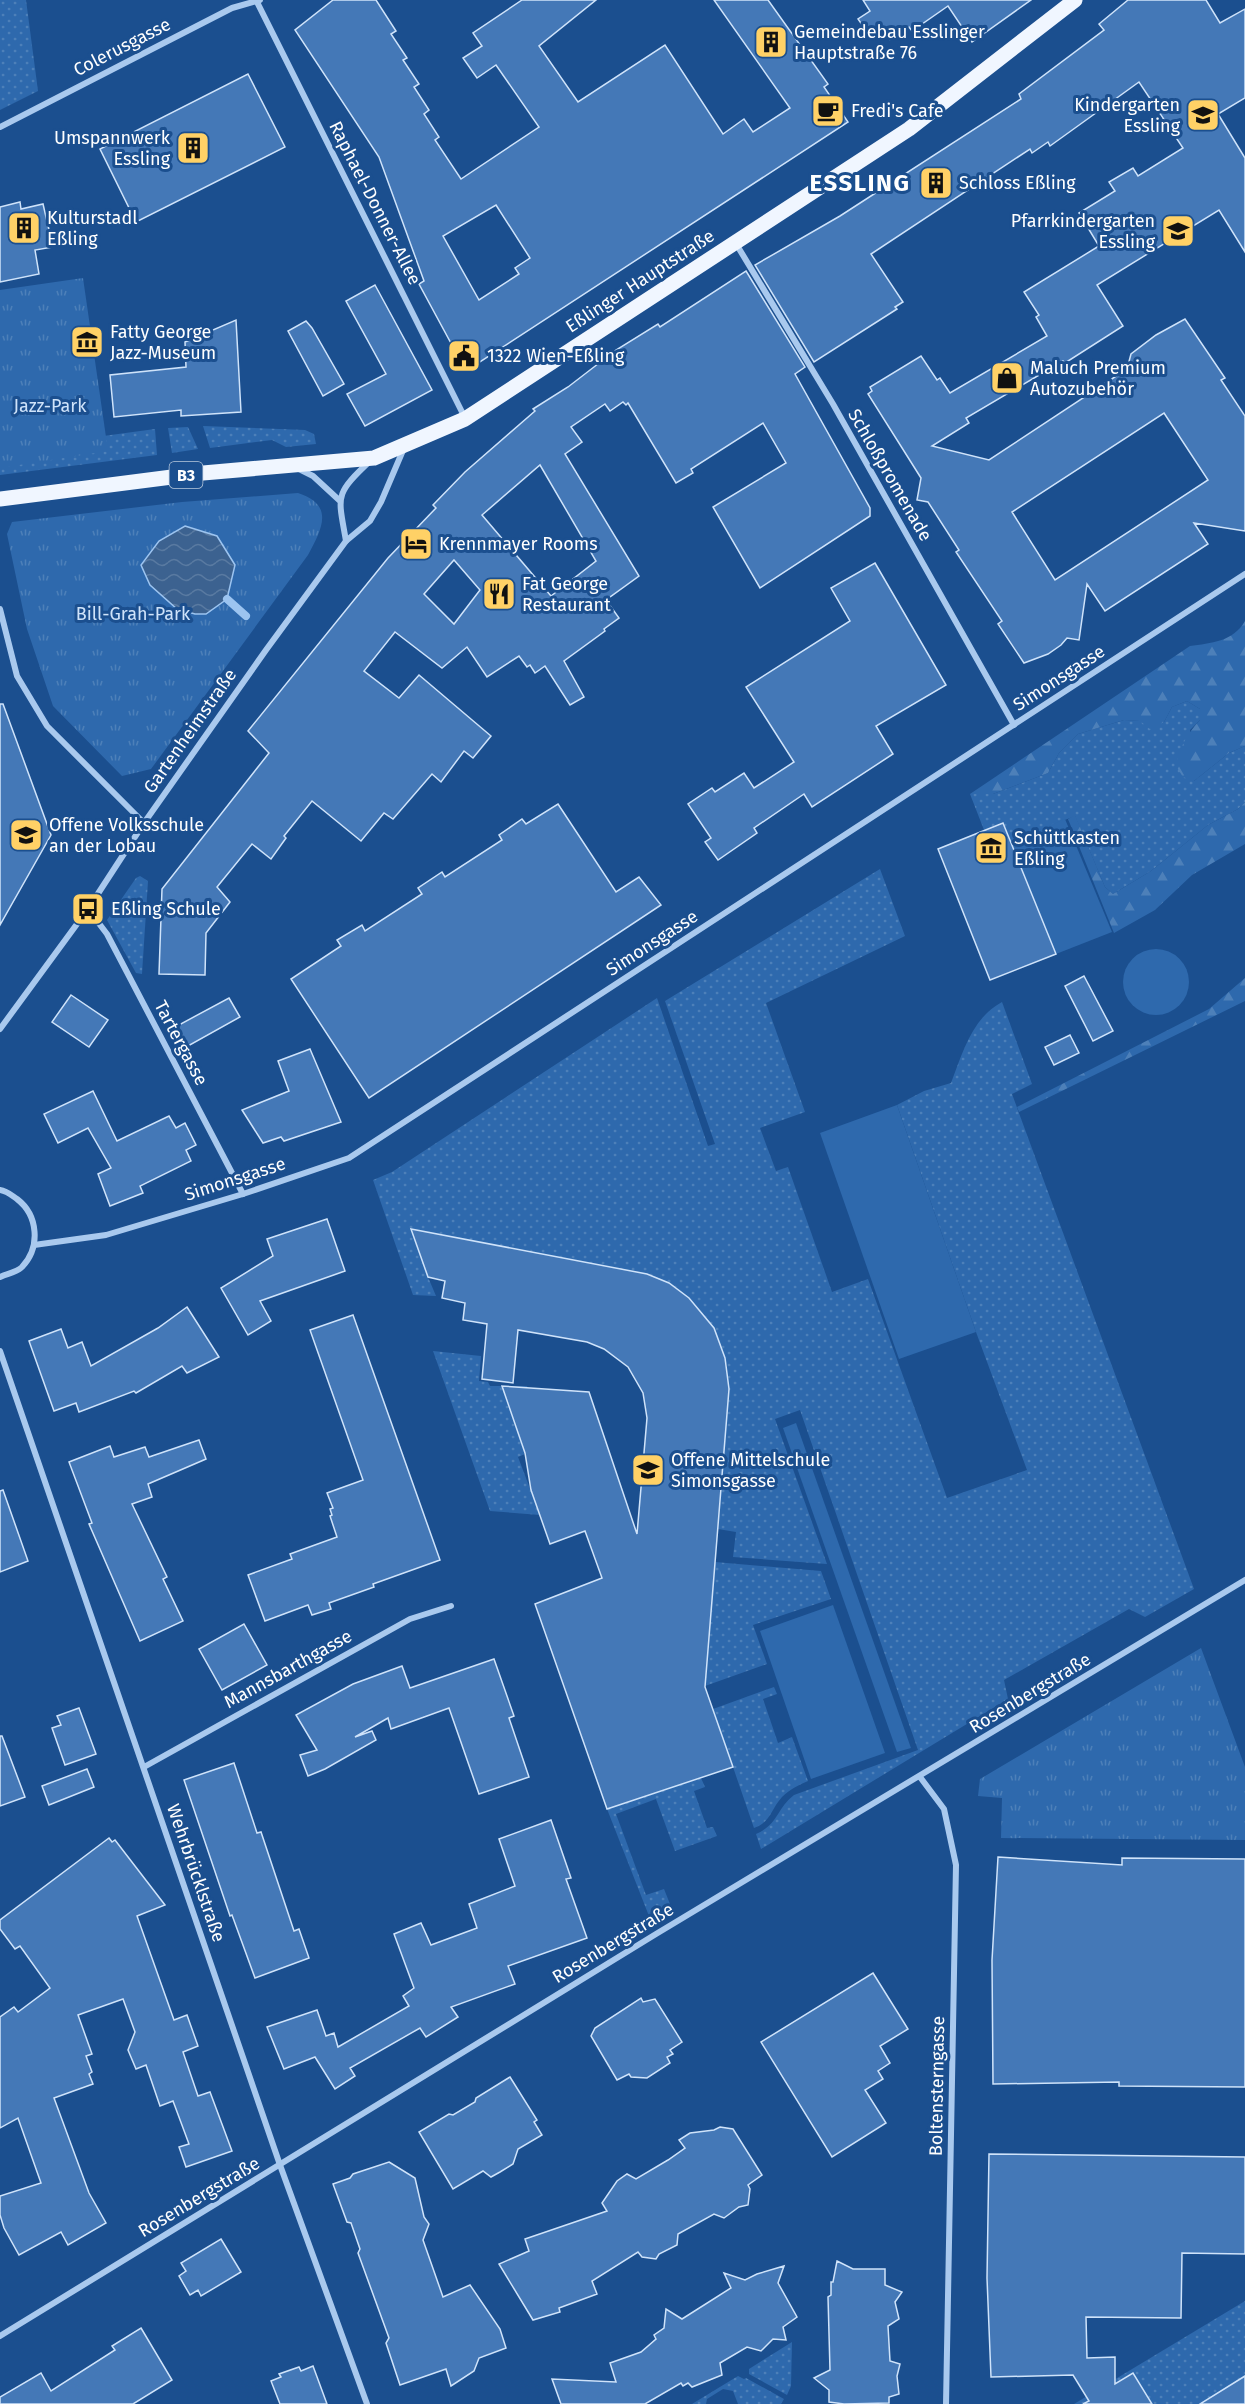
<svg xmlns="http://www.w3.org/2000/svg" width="1245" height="2404" font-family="'Fira Sans',sans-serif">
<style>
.grass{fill:url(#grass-dots)}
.forest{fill:url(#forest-firs)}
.park{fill:url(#park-tufts)}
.pitch{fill:#2e69ad}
.water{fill:url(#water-waves);stroke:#9cc4f0;stroke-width:1.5}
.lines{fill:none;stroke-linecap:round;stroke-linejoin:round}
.stream{stroke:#9cc4f0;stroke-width:8}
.building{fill:#4478b7;stroke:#cfe3fa;stroke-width:1.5;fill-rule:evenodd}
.minor{stroke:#a9c9ee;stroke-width:6}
.primary{stroke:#f0f6ff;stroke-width:15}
.labels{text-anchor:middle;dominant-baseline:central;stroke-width:6;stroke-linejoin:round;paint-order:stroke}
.shield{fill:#1b4f8f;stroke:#bbcadd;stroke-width:1.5}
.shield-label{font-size:16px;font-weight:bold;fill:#fff}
.poi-label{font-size:18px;fill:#fff;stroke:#1b4f8f;text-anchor:start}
.street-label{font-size:18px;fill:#fff;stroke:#1b4f8f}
.park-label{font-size:18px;fill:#cfe3fa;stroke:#1b4f8f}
.district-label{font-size:24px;font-weight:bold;letter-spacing:1.5px;fill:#fff;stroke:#1b4f8f}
</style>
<defs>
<pattern id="grass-dots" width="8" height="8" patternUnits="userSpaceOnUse" patternTransform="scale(1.5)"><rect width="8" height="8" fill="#2e69ad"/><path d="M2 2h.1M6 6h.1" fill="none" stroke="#4d80b9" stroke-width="1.8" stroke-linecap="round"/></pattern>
<pattern id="forest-firs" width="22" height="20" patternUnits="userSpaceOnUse" patternTransform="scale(1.5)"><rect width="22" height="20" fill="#2e69ad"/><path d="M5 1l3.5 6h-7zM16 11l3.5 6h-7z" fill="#4d80b9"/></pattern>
<pattern id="park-tufts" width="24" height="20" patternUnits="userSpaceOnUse" patternTransform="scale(1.5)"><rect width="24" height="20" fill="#2e69ad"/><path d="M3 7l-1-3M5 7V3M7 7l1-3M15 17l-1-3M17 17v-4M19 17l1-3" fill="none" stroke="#4d80b9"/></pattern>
<pattern id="water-waves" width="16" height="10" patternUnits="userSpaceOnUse" patternTransform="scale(1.5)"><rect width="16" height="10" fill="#3c6290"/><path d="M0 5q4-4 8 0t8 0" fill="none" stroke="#597aa1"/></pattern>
</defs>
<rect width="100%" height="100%" fill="#1b4f8f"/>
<g class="grass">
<path d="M0,0H26L38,91L0,110Z"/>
<path d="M203,426L305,430L314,434L316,444L286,447L272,440L210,448Z"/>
<path d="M188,427L198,449L172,453L168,428Z"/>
<path d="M155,429L157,455L0,475V450Z"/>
<path d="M1187,701L1200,709V720L1190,730L1194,781L1229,753L1245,746V802L1238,809L1208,825L1151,871L1113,894L1105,887L1075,816L1011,841L1003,822L984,830L970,794H993L1048,773L1059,753L1078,734L1124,720L1164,722L1172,707Z"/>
<path d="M880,869L905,936L766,1003L805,1112L760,1128L776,1171L788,1167L832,1292L868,1279L947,1498L1027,1470L976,1332L897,1105L924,1091L951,1083C963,1052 972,1018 1002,1002L1032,1084L1012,1094L1194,1589L1145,1617L1129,1609L1004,1680L1008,1699L761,1849L756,1834C779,1824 776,1809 794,1795L918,1750L800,1410L775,1419L827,1564L733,1557L736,1532L718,1529L728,1397L727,1366L714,1329L689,1298L669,1284L647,1274L514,1249L428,1277L436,1296L413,1295L373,1180L392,1172L657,998L708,1146L715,1144L665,1001Z"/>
<path d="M140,876L148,881L142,974L136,973L107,920L136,878Z"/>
<path d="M433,1351L481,1356L479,1381L488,1382L490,1386H527L531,1397L505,1395L525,1454L518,1457L540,1515L490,1511Z"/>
<path d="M715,1562L821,1571L831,1599L753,1625L767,1664L705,1686Z"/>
<path d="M774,1687L777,1694L763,1699L778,1743L792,1737L808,1781C799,1785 790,1789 782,1797C771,1809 771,1822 754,1828L713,1709Z"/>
<path d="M689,1770L693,1781L701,1778L705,1787L694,1791L707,1828L713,1827L717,1836L675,1851L656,1799L616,1814L646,1895L664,1889L670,1904L649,1916L607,1809L669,1789L666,1779Z"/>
<path d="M1245,2301V2404H1074Z"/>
<path d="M792,2342L791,2386L787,2395L749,2374V2369Z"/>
<path d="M738,2376L744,2379L746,2378L784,2399L781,2404H738L733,2391L723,2389L707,2399L706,2404H692Z"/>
</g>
<g class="forest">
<path d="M1245,621V746L1229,753L1194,781L1183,777L1176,766C1179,748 1187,734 1200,720V709L1187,701L1172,707L1164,722L1150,729L1140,721L1124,720L1078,734L1059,753L1048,773L993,794H970L1190,646C1211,643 1233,642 1245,621Z"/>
<path d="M1245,802V844L1192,875L1155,910L1114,933L1068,819L1075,815L1105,887L1113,894L1151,871L1208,825L1238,809Z"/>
<path d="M1245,978V1001L1019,1112L1017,1107L1209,1009Z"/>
</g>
<g class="park">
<path d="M83,278L108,451L0,468V290Z"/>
<path d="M298,493C335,505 322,529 308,555L151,769L122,776L53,706L27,629L7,534L12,522L182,502Z"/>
<path d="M1201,1648L1245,1767V1840L1001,1838L1002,1798L978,1796L980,1779Z"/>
</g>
<g class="pitch">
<path d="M1065,819L1112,932L1056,954L1011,841Z"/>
<circle cx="1156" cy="982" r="33"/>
<path d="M897,1105L976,1332L899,1359L820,1133Z"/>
<path d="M796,1423L911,1748L897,1752L783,1428Z"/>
<path d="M833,1605L885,1753L811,1779L760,1631Z"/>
</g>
<path class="water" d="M185,526L217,536L235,565L227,599L206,614H195L177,609L150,585L141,565L159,541Z"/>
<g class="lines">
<path class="stream" d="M227,599L246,616"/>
</g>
<g class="building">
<path d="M333,0H376L396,31L391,34L407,58L403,60L419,84L414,87L429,110L424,114L439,137L435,140L461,179L539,127L496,65L477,78L463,58L482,46L473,33L522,0H596L539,46L578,102L665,45L723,134L744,119L753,132L790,108L714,0H768L828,84L824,87L848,122L466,371L419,284L424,281L379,157L295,30ZM496,205L530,258L515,268L519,274L479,300L443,236Z"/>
<path d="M863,0H1031L972,42L948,6L912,31L909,27L890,40L884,30L872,39L858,19L870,11Z"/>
<path d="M1128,0H1206L1220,23L1245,9V98L1218,114L1245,158V252L1219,210L1097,285L1123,326L1065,363L1063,361L966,418L969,423L932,446L989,460L1127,369L1131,354L1156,335L1185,319L1225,378L1221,380L1245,416V531L1194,523L1208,544L1105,611L1087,584L1079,640L1067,638L1061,645L1048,654L1024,663L998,624L1002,621L956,552L959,550L928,502L917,500L921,478L868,394L872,391L870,387L921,356L937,380L940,378L950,393L1047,336L1036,317L1039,315L1024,292L1099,246L1079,213L1115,191L1109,182L1133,168L1138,176L1183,148L1139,82L1050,146L1048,142L1032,153L1030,149L871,254L903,302L895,307L897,309L814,362L755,265L840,216L1021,99L1019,94L1104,30L1099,24ZM1164,413L1208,480L1055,580L1012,512Z"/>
<path d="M248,74L285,147L136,222L100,149Z"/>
<path d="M20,202L21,209L43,204L53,247L35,250L39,274L0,282V207Z"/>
<path d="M746,271L805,367L795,374L870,508V516L760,588L713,507L786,463L763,423L691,469L693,473L676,483L628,403L626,405L623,402L610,411L605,404L571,427L582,442L565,454L639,576L606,600L619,618L604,629L605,631L564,661L584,697L570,705L545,666L535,673L530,665L527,667L519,656L487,677L467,647L442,668L395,632L364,671L399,698L419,675L491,736L473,758L464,751L441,782L432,774L393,819L384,813L361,841L312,801L284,836L286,838L271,859L252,844L217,887L230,902L206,933L205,975L159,974L162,889L269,753L248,731L388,558L436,508L433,505L465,472L535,411L533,409L568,387L616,350L658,324L660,327ZM540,465L596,561L551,596L482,515ZM454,560L480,590L454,624L424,594Z"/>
<path d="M375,285L432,390L365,426L347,394L386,374L346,301Z"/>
<path d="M236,320L241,412L181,416V410L114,417L110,375L186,367L185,342Z"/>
<path d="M306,321L312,328L344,384L323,396L288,331Z"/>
<path d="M875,563L946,685L876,726L893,754L812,807L804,794L754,828L757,833L718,860L705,842L711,838L688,804L712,788L715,792L744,773L754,788L794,762L746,687L850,621L831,588Z"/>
<path d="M0,704H3L51,835L0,925Z"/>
<path d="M558,804L616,892L639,877L661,905L369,1098L291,979L341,946L337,940L362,925L365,931L422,894L418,888L442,872L445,877L502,840L499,835L522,819L526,824Z"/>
<path d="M1003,823L1056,954L990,980L938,849Z"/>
<path d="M1084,976L1113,1031L1093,1041L1065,986Z"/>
<path d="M71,995L108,1020L89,1047L52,1022Z"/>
<path d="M229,998L240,1017L188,1046L177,1026Z"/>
<path d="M1070,1035L1079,1053L1054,1065L1045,1047Z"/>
<path d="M310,1049L341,1122L284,1141L281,1137L263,1143L242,1110L289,1091L278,1061Z"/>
<path d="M93,1091L117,1141L169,1116L176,1128L185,1123L196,1145L186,1150L191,1161L140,1186L143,1193L110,1206L98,1174L111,1168L88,1128L58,1143L44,1114Z"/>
<path d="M327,1219L345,1271L260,1301L271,1321L248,1335L221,1288L273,1256L267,1239Z"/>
<path d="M411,1229L647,1274L669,1283L689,1298L714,1328L725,1358L729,1389L705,1687L733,1767L607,1809L535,1604L602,1578L585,1531L550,1544L531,1490L525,1453L502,1386L589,1392L637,1534L647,1418L643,1393L628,1367L604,1349L587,1342L518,1330L513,1383L482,1379L487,1324L463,1320L465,1303L442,1298L445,1281L428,1277Z"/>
<path d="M187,1307L219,1357L187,1373L182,1366L136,1393L134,1391L79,1412L76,1403L54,1411L29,1341L61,1329L68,1348L82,1342L91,1366L158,1328Z"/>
<path d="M353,1315L440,1560L373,1584L374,1587L329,1603L331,1609L312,1615L308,1605L265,1621L248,1575L292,1559L290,1554L337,1537L330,1516L332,1515L330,1509L333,1508L327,1493L363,1480L310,1330Z"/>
<path d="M199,1440L206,1459L148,1484L152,1497L132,1504L167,1577L163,1579L183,1621L140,1641L89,1524L92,1523L69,1462L110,1446L114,1457L145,1447L149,1457Z"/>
<path d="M3,1490L28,1561L0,1572V1491Z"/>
<path d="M244,1624L267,1665L222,1690L199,1649Z"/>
<path d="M494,1659L514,1716L509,1718L529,1777L479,1794L449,1708L391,1729L388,1718L355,1737L372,1731L376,1740L325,1769L308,1776L300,1755L317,1750L296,1715L353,1684L402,1666L410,1688Z"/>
<path d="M79,1708L96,1754L65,1765L52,1728L61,1725L57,1716Z"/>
<path d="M0,1736H2L25,1797L0,1806Z"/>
<path d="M234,1763L257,1833L261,1832L294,1931L299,1929L309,1958L255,1978L236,1926L232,1915L230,1916L184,1780Z"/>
<path d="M87,1769L94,1787L49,1805L42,1786Z"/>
<path d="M551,1820L571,1878L566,1879L587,1938L508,1966L515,1984L451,2007L458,2017L426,2037L420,2028L350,2068L355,2076L335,2089L315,2057L284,2069L267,2027L317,2010L326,2036L334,2033L338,2047L409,2006L403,1996L414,1988L394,1934L421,1923L431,1945L477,1928L469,1904L515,1886L499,1839Z"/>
<path d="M109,1838L112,1842L115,1840L165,1905L137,1916L174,2020L187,2015L198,2046L183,2052L198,2096L210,2092L232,2151L186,2167L179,2147L189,2144L173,2101L160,2106L146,2065L136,2069L128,2050L135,2032L123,1999L78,2015L92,2054L86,2056L92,2072L89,2074L93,2084L54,2098L89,2193L106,2223L68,2245L61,2232L19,2255L4,2228L0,2215V2196L41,2183L18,2118L0,2128V2017L14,2007L18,2012L50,1988L20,1946L15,1949L0,1929V1920Z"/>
<path d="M998,1857L1122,1865V1858L1245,1859V2087L1119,2086V2082L993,2084L992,1960Z"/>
<path d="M873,1973L908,2029L880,2046L890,2063L878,2071L883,2079L865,2090L886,2123L832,2157L761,2042Z"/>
<path d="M641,1998L643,2002L655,1999L682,2042L670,2050L673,2054L667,2057L670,2063L647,2078L631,2077L629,2074L617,2080L591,2036L595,2028Z"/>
<path d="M510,2077L537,2120L534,2122L542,2135L518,2149L513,2164L500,2172L491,2177L483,2171L453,2189L419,2132L449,2114L453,2115L475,2102L476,2098Z"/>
<path d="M720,2127L733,2129L762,2175L748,2185L750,2189L748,2205L739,2207L724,2218L714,2214L678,2234L677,2245L659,2254L656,2259L642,2257L638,2252L592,2281L597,2294L559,2308L560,2312L533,2320L499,2264L529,2251L525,2239L607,2211L602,2203L617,2181L627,2174L636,2179L668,2160L685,2148L679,2140L690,2133L714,2130Z"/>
<path d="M989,2154L1245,2157V2254L1182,2253L1181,2318L1086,2317L1087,2358L1115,2357V2384L1133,2373L1152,2404H1083L1089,2401L1073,2375L991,2377L987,2278Z"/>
<path d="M389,2162L415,2178L424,2217L429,2224L423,2240L443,2297L470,2285L500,2329L506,2348L479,2358L474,2371L451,2386L446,2369L400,2385L386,2343L389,2338L358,2253L360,2249L351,2223L347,2222L333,2184L350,2178L353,2174Z"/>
<path d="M221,2239L241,2272L201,2296L198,2290L190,2295L179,2276L186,2271L181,2263Z"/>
<path d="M837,2261L853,2269H885V2285L902,2292L895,2302L899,2319L888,2326L890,2361L900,2364L897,2376L899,2394L889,2397V2403L844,2404L829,2402V2390L814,2378L830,2370L828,2297L831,2295V2282H833Z"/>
<path d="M784,2266L778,2283L797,2317L783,2327L786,2340L773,2339L761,2351L747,2347L720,2363L722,2375L692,2387L688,2383L683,2386L681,2383L645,2404H561L552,2379L616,2382L610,2363L641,2352L656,2339L654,2335L664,2328L666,2309L682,2319L731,2288L724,2273L745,2280L757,2274Z"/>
<path d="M141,2328L172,2380L133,2404H0V2397L41,2373L51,2391L115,2350L112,2346Z"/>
<path d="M313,2366L327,2404H280L271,2381L281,2377L279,2374L299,2367L301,2371Z"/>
<path d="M1245,2376V2404H1200Z"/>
</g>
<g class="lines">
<g class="minor">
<path d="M256,0L465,418"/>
<path d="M0,127L232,8L260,0"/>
<path d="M735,242L833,404L1014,725"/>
<path d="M297,468L313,476L339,500"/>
<path d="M346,541C338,495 334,495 370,461"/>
<path d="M0,609L17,676L47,726L144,823"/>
<path d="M88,909L107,934L243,1194"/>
<path d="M0,1029L88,909L144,823L266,650L346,541L370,521L381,502L404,448"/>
<path d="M0,1190C7,1191 11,1195 17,1199C38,1215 41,1247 22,1267C17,1272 6,1274 0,1277"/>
<path d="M34,1245L106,1235L243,1194L349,1158L1245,574"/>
<path d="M0,1351L280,2165L367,2404"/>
<path d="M144,1767L410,1619L451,1606"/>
<path d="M920,1777L944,1809L956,1865L946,2404"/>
<path d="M0,2336L656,1934L1245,1580"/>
</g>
<path class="primary" d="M0,499L203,473L374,458L465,419L909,129L1075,0"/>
</g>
<defs>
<g id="building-square" transform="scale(1.725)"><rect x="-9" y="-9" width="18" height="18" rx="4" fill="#ffd166" stroke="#1b4f8f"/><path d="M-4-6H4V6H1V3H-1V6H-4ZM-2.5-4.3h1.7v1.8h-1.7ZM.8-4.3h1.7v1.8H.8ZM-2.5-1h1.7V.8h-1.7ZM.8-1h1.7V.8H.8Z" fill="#111"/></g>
<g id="cafe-square" transform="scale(1.725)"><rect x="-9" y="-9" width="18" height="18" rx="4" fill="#ffd166" stroke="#1b4f8f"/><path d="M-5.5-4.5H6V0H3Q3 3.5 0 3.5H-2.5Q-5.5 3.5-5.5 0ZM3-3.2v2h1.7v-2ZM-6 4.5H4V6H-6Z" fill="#111"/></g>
<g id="school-square" transform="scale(1.725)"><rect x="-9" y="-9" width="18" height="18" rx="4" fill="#ffd166" stroke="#1b4f8f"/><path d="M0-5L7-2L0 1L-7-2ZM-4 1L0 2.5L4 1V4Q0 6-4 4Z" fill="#111"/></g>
<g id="museum-square" transform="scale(1.725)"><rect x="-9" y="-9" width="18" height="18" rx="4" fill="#ffd166" stroke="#1b4f8f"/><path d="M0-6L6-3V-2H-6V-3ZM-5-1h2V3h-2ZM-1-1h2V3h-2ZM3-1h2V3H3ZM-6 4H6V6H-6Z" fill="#111"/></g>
<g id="civic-square" transform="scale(1.725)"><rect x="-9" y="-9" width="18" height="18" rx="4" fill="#ffd166" stroke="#1b4f8f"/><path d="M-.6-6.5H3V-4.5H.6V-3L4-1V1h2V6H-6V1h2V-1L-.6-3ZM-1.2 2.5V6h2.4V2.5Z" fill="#111"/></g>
<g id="shop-square" transform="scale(1.725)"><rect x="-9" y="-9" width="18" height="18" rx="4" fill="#ffd166" stroke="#1b4f8f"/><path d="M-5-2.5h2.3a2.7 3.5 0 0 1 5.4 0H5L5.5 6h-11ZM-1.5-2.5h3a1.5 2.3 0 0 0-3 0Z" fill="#111"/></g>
<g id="hotel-square" transform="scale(1.725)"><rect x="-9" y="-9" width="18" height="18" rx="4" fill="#ffd166" stroke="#1b4f8f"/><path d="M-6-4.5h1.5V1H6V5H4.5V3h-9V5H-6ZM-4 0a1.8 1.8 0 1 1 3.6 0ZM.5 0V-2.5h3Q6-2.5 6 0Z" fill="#111"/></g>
<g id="restaurant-square" transform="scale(1.725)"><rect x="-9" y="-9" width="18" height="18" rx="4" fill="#ffd166" stroke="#1b4f8f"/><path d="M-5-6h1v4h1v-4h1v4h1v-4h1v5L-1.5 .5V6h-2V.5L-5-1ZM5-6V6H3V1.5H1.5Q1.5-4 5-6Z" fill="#111"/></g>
<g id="bus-square" transform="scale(1.725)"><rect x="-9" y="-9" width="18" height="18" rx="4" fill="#ffd166" stroke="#1b4f8f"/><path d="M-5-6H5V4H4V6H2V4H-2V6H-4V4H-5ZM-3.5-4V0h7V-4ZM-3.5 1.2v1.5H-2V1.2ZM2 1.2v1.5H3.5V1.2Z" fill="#111"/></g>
</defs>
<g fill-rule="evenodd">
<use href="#building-square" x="771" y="42"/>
<use href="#cafe-square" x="828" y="111"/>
<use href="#school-square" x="1203" y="115"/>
<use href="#building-square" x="193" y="148"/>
<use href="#building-square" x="936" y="183"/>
<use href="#building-square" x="24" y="228"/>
<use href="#school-square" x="1178" y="231"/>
<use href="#museum-square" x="87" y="342"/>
<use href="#civic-square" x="464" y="356"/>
<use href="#shop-square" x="1007" y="378"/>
<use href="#hotel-square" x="416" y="544"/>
<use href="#restaurant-square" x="499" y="594"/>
<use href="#school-square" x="26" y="835"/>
<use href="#museum-square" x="991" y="848"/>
<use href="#bus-square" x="88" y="909"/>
<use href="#school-square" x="648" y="1470"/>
</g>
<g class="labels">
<rect class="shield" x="169.5" y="462" width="33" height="26" rx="4.5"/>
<g class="shield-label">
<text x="186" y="475">B3</text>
</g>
<g class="poi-label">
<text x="794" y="32">Gemeindebau Esslinger<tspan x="794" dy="21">Hauptstraße 76</tspan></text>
<text x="1180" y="105" text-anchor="end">Kindergarten<tspan x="1180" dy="21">Essling</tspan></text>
<text x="851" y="111">Fredi's Cafe</text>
<text x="170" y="138" text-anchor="end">Umspannwerk<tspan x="170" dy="21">Essling</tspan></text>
<text x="959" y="183">Schloss Eßling</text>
<text x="47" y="218">Kulturstadl<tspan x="47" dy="21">Eßling</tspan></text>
<text x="1155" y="221" text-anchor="end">Pfarrkindergarten<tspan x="1155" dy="21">Essling</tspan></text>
<text x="110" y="332">Fatty George<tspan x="110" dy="21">Jazz-Museum</tspan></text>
<text x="487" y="356">1322 Wien-Eßling</text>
<text x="1030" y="368">Maluch Premium<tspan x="1030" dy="21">Autozubehör</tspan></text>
<text x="439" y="544">Krennmayer Rooms</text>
<text x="522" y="584">Fat George<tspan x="522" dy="21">Restaurant</tspan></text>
<text x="49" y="825">Offene Volksschule<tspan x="49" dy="21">an der Lobau</tspan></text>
<text x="1014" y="838">Schüttkasten<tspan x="1014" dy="21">Eßling</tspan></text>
<text x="111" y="909">Eßling Schule</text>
<text x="671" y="1460">Offene Mittelschule<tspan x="671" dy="21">Simonsgasse</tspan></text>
</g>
<g class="street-label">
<text transform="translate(122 47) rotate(-27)">Colerusgasse</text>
<text transform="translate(375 203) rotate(63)">Raphael-Donner-Allee</text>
<text transform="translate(640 281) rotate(-33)">Eßlinger Hauptstraße</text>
<text transform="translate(890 475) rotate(60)">Schloßpromenade</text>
<text transform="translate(1059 678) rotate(-33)">Simonsgasse</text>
<text transform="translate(190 731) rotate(-55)">Gartenheimstraße</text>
<text transform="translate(652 943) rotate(-33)">Simonsgasse</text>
<text transform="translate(181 1043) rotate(62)">Tartergasse</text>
<text transform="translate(235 1179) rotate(-18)">Simonsgasse</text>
<text transform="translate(288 1669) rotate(-29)">Mannsbarthgasse</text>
<text transform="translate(1030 1693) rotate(-31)">Rosenbergstraße</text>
<text transform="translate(196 1873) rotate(71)">Wehrbrücklstraße</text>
<text transform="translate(613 1943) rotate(-31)">Rosenbergstraße</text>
<text transform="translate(937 2086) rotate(-89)">Boltensterngasse</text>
<text transform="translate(199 2197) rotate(-31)">Rosenbergstraße</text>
</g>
<g class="park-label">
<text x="50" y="406">Jazz-Park</text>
<text x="133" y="614">Bill-Grah-Park</text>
</g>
<g class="district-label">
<text x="860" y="183">ESSLING</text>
</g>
</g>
</svg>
